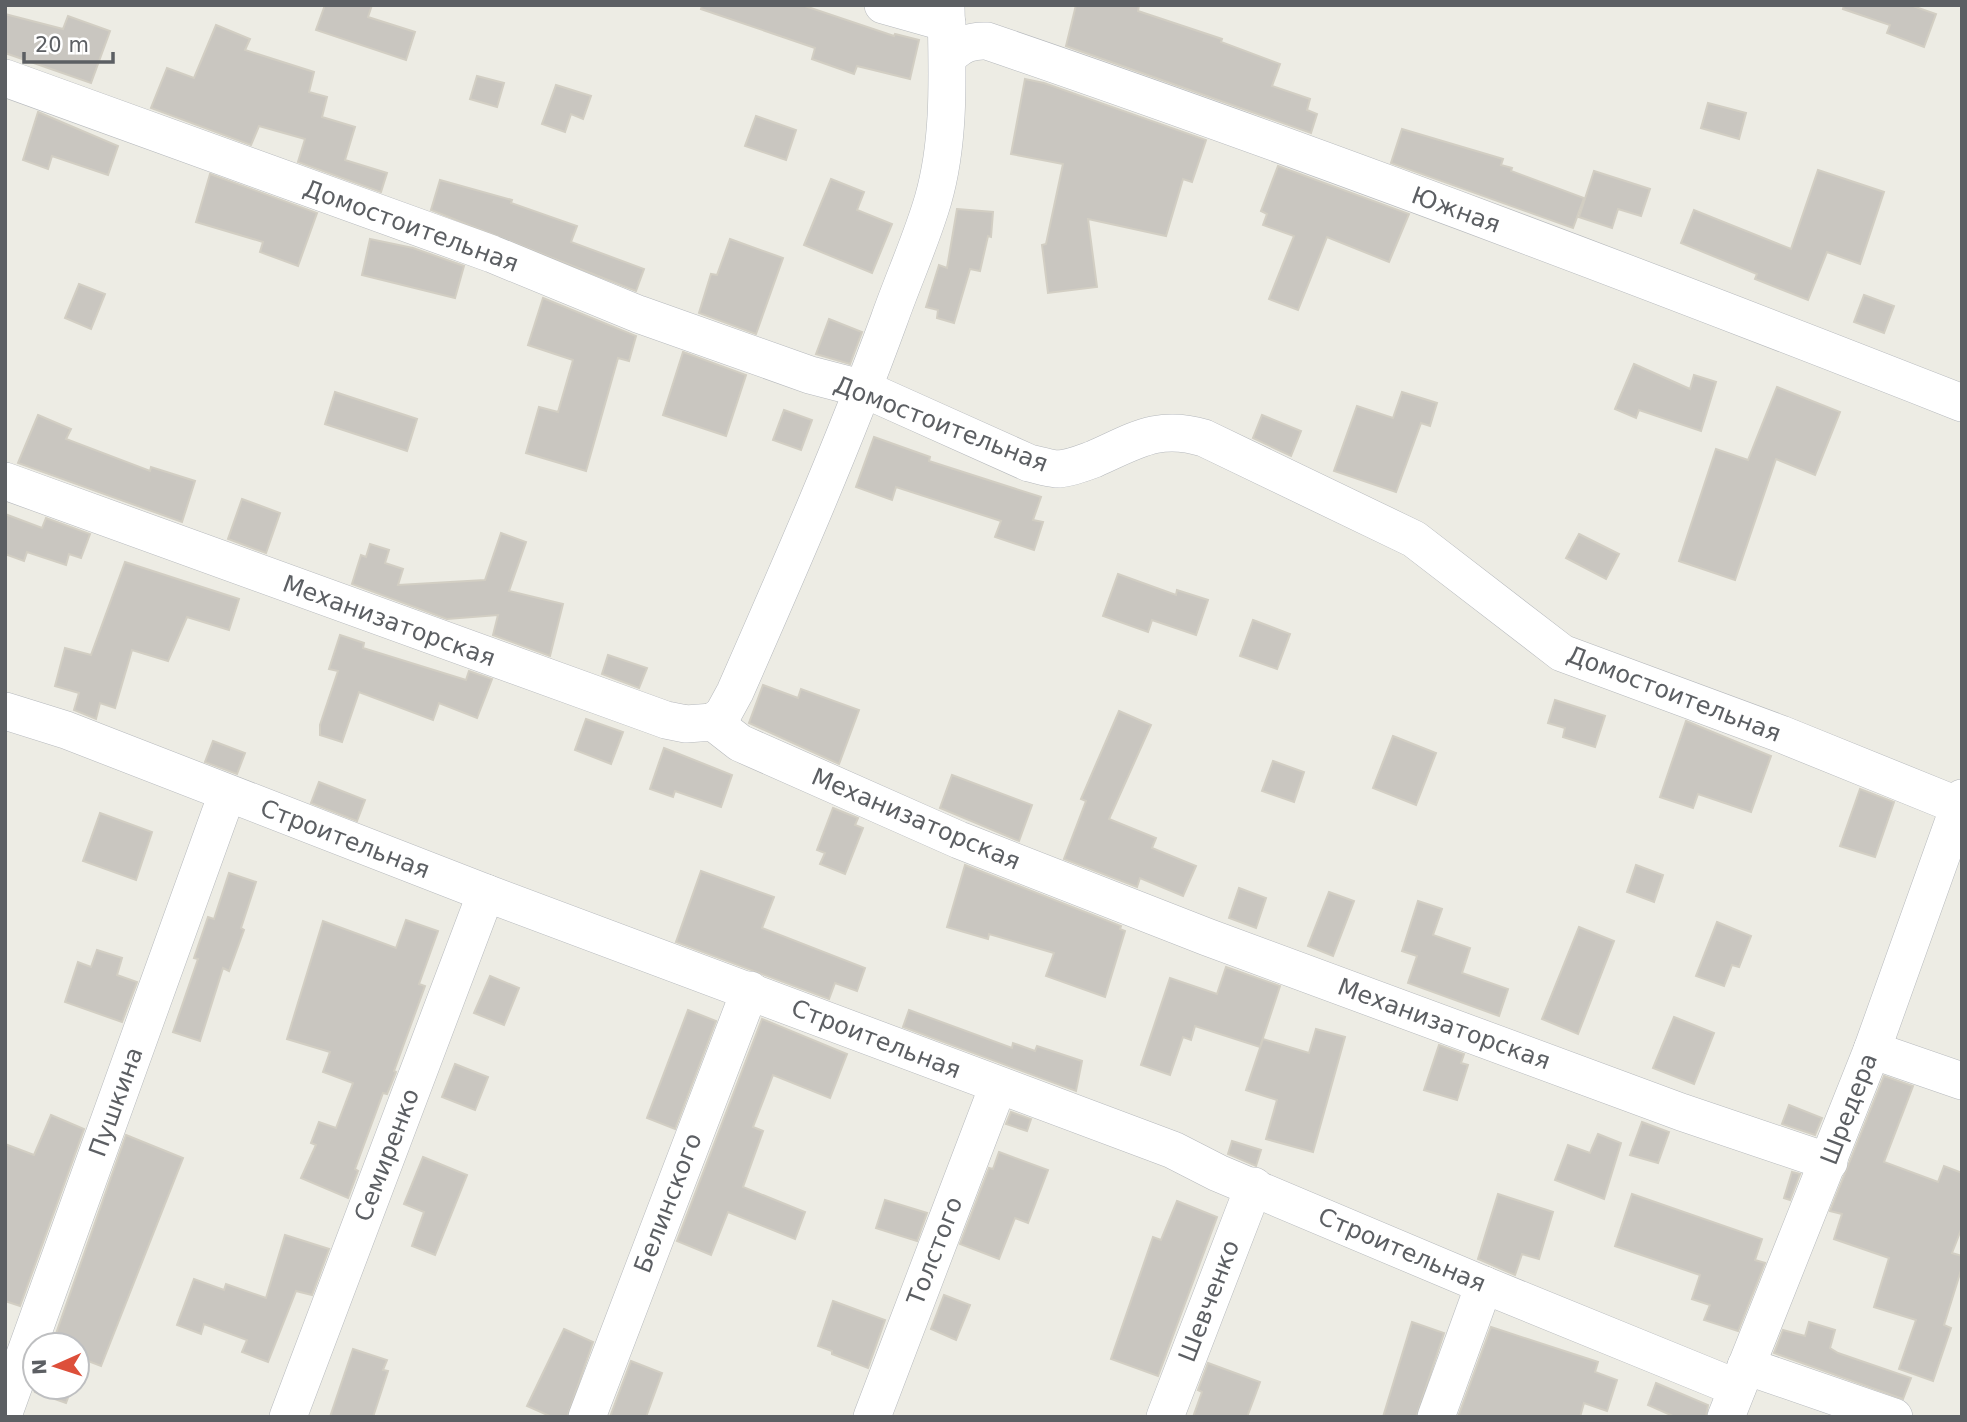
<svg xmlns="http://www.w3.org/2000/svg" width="1967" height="1422" font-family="'DejaVu Sans',sans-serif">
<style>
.building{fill:#c9c6c0;stroke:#d2cec3;stroke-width:2}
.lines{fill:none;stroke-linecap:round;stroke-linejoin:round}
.minor-casing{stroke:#b6b9bd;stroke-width:38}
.minor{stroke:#fff;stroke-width:37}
.labels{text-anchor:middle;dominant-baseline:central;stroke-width:5;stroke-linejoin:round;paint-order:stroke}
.street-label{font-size:24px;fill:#5c5f63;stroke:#fff}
</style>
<rect width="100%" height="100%" fill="#edece4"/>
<g class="building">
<path d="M325,5H372L368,17L415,32L406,60L316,30Z"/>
<path d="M702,5H802L894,36L895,34L919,40L910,79L857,66L854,74L812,59L815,48L701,9Z"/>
<path d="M1076,5H1139L1138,11L1222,39L1221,42L1280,64L1272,86L1310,99L1307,110L1317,114L1311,133L1066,46Z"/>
<path d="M1844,5H1910L1936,14L1924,47L1887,33L1890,25L1843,9Z"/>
<path d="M5,14L63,29L68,16L110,31L91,83L5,53Z"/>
<path d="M216,25L250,39L245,50L314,72L309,92L327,97L322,117L355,127L345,160L387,173L381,192L298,162L305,139L259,126L251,145L151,108L167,68L194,78Z"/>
<path d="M477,76L504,83L497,107L470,99Z"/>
<path d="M1025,79L1044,83L1206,140L1192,182L1183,179L1166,236L1088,219L1097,287L1048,293L1042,245L1046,244L1063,164L1011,154Z"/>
<path d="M556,85L591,96L583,119L571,114L565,132L542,124Z"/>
<path d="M1708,103L1746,113L1739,139L1701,128Z"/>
<path d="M38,112L118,146L108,175L52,156L48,169L23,160Z"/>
<path d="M756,116L796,130L786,160L745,146Z"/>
<path d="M1402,129L1503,159L1501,165L1512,168L1511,171L1584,198L1573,228L1391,163Z"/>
<path d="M1278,166L1409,214L1389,262L1327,237L1298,310L1269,299L1294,236L1263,225L1267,214L1261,211Z"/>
<path d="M1818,170L1884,192L1860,264L1827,252L1808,300L1755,279L1757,274L1681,243L1694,210L1791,249Z"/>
<path d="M1594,171L1650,189L1641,216L1618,209L1612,228L1579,217Z"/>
<path d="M210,174L317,213L298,266L260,252L263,242L196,222Z"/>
<path d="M831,179L864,192L857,210L892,224L872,273L804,245Z"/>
<path d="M440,180L512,200L511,203L577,226L571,242L644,269L636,291L431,210Z"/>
<path d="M957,209L993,212L991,237L988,236L980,271L970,269L954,323L937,318L938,310L926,307L939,265L947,268Z"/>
<path d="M370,239L413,248L464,266L455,298L362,275Z"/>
<path d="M730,239L783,258L756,334L699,313L711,274L717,275Z"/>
<path d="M79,284L105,294L91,329L65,318Z"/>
<path d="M1864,295L1894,306L1884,333L1854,322Z"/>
<path d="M543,298L636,336L629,361L618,358L586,471L526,453L539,407L558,412L573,360L528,345Z"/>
<path d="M829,319L862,332L850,364L816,354Z"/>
<path d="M683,352L746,375L726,436L663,415Z"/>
<path d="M1634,364L1690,389L1694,375L1716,382L1701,431L1639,410L1636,418L1615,409Z"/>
<path d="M1777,387L1840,412L1815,475L1776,459L1735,580L1679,561L1716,449L1748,460Z"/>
<path d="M335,392L417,419L407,451L325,424Z"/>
<path d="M1402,392L1437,403L1430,426L1421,423L1396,492L1334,471L1357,406L1393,418Z"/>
<path d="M784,410L812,420L801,450L773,440Z"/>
<path d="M38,415L71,429L66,439L150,471L151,467L195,481L182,522L18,463Z"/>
<path d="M1262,415L1301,431L1291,456L1253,438Z"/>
<path d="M874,437L930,457L929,461L1041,497L1033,520L1043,522L1034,550L995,537L1001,521L896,487L892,500L856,487Z"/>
<path d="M242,499L280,513L266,553L228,539Z"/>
<path d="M5,514L42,528L46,518L90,534L81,558L69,554L66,565L27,552L24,561L5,554Z"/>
<path d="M501,533L526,542L509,591L563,604L550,656L493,635L498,615L447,619L352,584L361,555L366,557L370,544L389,550L385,563L403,569L398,585L485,580Z"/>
<path d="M1579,534L1619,554L1606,579L1566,558Z"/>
<path d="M125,562L239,599L229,630L187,617L168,661L132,650L115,708L100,703L96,719L74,710L79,693L55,686L65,648L91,655Z"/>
<path d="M1118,574L1176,595L1177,590L1208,600L1196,635L1152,620L1148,632L1103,616Z"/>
<path d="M1253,620L1290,634L1277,669L1240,656Z"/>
<path d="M340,635L364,643L363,648L466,680L469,671L492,679L477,718L439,703L433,720L359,692L342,742L320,735V725L338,671L329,669Z"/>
<path d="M608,655L647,668L639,688L602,674Z"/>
<path d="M763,685L798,698L801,689L859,710L839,764L749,723Z"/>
<path d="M1555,700L1605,716L1595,747L1563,737L1565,728L1548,723Z"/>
<path d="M1119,711L1151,725L1109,819L1156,838L1152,848L1196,866L1183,896L1140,878L1137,887L1064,859L1086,801L1081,799Z"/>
<path d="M586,719L623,732L611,764L575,750Z"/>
<path d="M1686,721L1771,756L1751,812L1698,794L1693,808L1660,797Z"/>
<path d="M1393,736L1436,753L1416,805L1373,788Z"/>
<path d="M213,741L245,753L237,774L205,762Z"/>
<path d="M664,748L732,775L721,807L675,791L673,797L650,789Z"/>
<path d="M1273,761L1304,772L1294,802L1262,791Z"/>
<path d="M952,775L1032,805L1019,841L940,808Z"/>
<path d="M319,782L365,800L357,821L311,803Z"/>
<path d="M1860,789L1894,802L1875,857L1840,846Z"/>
<path d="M833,808L858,818L855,825L863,828L845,874L820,864L825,853L817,850Z"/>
<path d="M100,813L152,832L136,880L83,861Z"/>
<path d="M965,865L1121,926L1120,929L1125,931L1105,997L1046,976L1054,953L989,934L988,939L947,927Z"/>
<path d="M1636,865L1663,875L1654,902L1627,892Z"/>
<path d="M701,871L774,897L762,928L865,968L857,991L835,983L829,999L676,942Z"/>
<path d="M229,873L256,882L241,928L244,930L229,971L223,968L200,1041L173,1032L198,959L194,958L208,917L214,919Z"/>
<path d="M1239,888L1266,898L1256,928L1229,918Z"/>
<path d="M1329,892L1354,901L1333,956L1308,946Z"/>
<path d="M1418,901L1442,909L1433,935L1470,948L1462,973L1508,989L1499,1016L1408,983L1417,956L1402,951Z"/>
<path d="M406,920L438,931L419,984L425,986L394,1071L396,1072L387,1094L383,1093L355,1169L358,1171L348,1198L301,1178L316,1145L311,1143L319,1122L336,1128L353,1083L323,1072L330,1052L287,1039L323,921L396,948Z"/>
<path d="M1717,922L1751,936L1739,967L1732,965L1724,986L1696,976Z"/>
<path d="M1579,927L1614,941L1578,1034L1542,1019Z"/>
<path d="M97,950L122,958L117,975L137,982L122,1022L65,1002L78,962L91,967Z"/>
<path d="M1226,967L1280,986L1260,1047L1195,1026L1191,1040L1183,1037L1170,1075L1141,1065L1170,978L1217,994Z"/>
<path d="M490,976L519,988L504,1025L474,1013Z"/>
<path d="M688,1010L716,1021L675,1129L647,1118Z"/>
<path d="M909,1010L1012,1048L1013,1043L1035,1051L1037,1046L1082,1061L1076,1091L903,1027Z"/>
<path d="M1674,1017L1714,1033L1694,1084L1653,1068Z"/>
<path d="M762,1019L847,1054L830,1098L773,1075L753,1127L763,1131L743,1187L805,1212L795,1239L728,1212L711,1255L677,1241Z"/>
<path d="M1316,1029L1345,1037L1313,1152L1266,1139L1277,1100L1246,1090L1263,1039L1309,1053Z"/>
<path d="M1439,1045L1464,1054L1461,1063L1468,1065L1457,1100L1424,1090Z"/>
<path d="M455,1064L488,1077L475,1110L442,1097Z"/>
<path d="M1884,1076L1913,1086L1884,1162L1938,1182L1944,1166L1962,1173V1227L1952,1253L1962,1256V1267L1944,1325L1951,1328L1933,1381L1899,1369L1916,1320L1874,1307L1889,1258L1834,1239L1842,1214L1830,1211Z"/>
<path d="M1789,1105L1822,1118L1815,1135L1782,1124Z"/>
<path d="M1011,1112L1031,1119L1027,1131L1006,1124Z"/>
<path d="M51,1115L84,1129L20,1306L5,1301V1144L34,1155Z"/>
<path d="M1642,1122L1669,1132L1658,1163L1630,1155Z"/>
<path d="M1598,1134L1621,1143L1604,1199L1555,1180L1568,1145L1590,1153Z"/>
<path d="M126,1135L183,1158L101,1366L83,1359L77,1374V1345H52Z"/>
<path d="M1232,1141L1261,1150L1256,1166L1228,1154Z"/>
<path d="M999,1152L1048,1170L1028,1223L1015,1218L999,1259L960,1244L989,1168L993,1169Z"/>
<path d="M423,1157L467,1175L435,1255L412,1246L424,1212L404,1204Z"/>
<path d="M1792,1172L1800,1174L1790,1200L1784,1198Z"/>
<path d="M1498,1194L1553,1212L1539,1259L1522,1254L1515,1275L1478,1259Z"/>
<path d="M1632,1194L1762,1239L1755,1260L1765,1263L1738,1331L1704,1320L1710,1305L1692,1299L1700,1275L1615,1246Z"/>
<path d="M885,1200L927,1213L917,1241L876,1228Z"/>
<path d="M1177,1201L1217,1217L1158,1376L1111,1359L1153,1237L1161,1240Z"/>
<path d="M285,1235L329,1249L312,1295L296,1291L268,1362L242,1352L247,1340L204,1324L201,1334L177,1325L194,1279L224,1290L226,1284L266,1298Z"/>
<path d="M944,1295L970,1305L956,1340L931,1329Z"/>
<path d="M833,1301L885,1320L868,1368L832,1354V1351L818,1346Z"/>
<path d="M1412,1322L1444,1333L1416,1417H1383Z"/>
<path d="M1809,1322L1835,1330L1830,1348L1838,1353L1911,1378L1903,1399L1774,1353L1783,1330L1805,1336Z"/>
<path d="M1491,1327L1598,1362L1595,1372L1617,1380L1607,1411L1584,1403L1580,1417H1458Z"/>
<path d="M564,1329L593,1342L567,1417H552L527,1406Z"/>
<path d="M353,1349L387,1360L383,1370L388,1371L373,1417H330Z"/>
<path d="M631,1361L662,1373L646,1417H610Z"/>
<path d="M1208,1363L1260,1382L1247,1417H1193L1202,1392L1198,1390Z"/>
<path d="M1656,1383L1708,1405L1706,1417H1675L1648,1405Z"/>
<path d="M36,1387H72L66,1403L35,1392Z"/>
</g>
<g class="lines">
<g class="minor-casing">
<g id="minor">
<path d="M883,5L947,23"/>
<path d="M949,56C961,45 970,40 987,41C1315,153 1639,276 1962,403"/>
<path d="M5,78L492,254L638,314L810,375L864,389L1029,463C1038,465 1048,468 1057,469C1069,469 1083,463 1094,459C1135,441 1158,424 1204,438L1414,539L1562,653L1781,734L1959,806"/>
<path d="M5,481L666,720L686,724L713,722L740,743L959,840L1207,937L1681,1112L1829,1162"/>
<path d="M5,711L66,730L486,893L1173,1150L1218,1173L1484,1285L1737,1388"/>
<path d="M713,722L723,714L735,692C789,569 843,446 889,320C903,280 921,241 933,200C951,138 947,69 946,5"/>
<path d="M1872,1050L1962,1081"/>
<path d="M1746,1366L1894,1417"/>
<path d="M5,1410L227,794"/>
<path d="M288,1417L486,893"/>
<path d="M587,1417L750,990"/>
<path d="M872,1417L998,1086"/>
<path d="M1165,1417L1254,1186"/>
<path d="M1436,1417L1484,1285"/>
<path d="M1726,1417L1872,1050L1962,798"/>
</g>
</g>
<use href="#minor" class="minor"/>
</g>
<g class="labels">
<g class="street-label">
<text transform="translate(1456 210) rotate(20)">Южная</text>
<text transform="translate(411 226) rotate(20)">Домостоительная</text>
<text transform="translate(941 424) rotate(21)">Домостоительная</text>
<text transform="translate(389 621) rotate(20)">Механизаторская</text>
<text transform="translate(1674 694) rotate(21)">Домостоительная</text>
<text transform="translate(916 819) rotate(23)">Механизаторская</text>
<text transform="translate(345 839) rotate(21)">Строительная</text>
<text transform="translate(1444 1024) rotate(20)">Механизаторская</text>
<text transform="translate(876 1039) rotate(21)">Строительная</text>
<text transform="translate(116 1102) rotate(-70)">Пушкина</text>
<text transform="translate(1849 1109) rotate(-69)">Шредера</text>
<text transform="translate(387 1155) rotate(-69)">Семиренко</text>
<text transform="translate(668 1203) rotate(-69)">Белинского</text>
<text transform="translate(1402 1250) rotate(23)">Строительная</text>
<text transform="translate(935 1251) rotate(-69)">Толстого</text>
<text transform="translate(1209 1301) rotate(-69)">Шевченко</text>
</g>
</g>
<rect width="1967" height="1422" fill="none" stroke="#5c5f63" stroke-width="14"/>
<g transform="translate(56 1366) rotate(267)"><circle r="33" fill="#ffffff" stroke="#bebfc1" stroke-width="2"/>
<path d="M0-5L12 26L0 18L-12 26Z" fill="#dd4f3a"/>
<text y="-10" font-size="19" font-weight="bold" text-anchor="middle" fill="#5c5f63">N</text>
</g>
<path d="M24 52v10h89v-10" fill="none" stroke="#5c5f63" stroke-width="3.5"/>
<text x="35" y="52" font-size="21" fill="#5c5f63" stroke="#ffffff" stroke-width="5" paint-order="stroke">20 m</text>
</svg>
